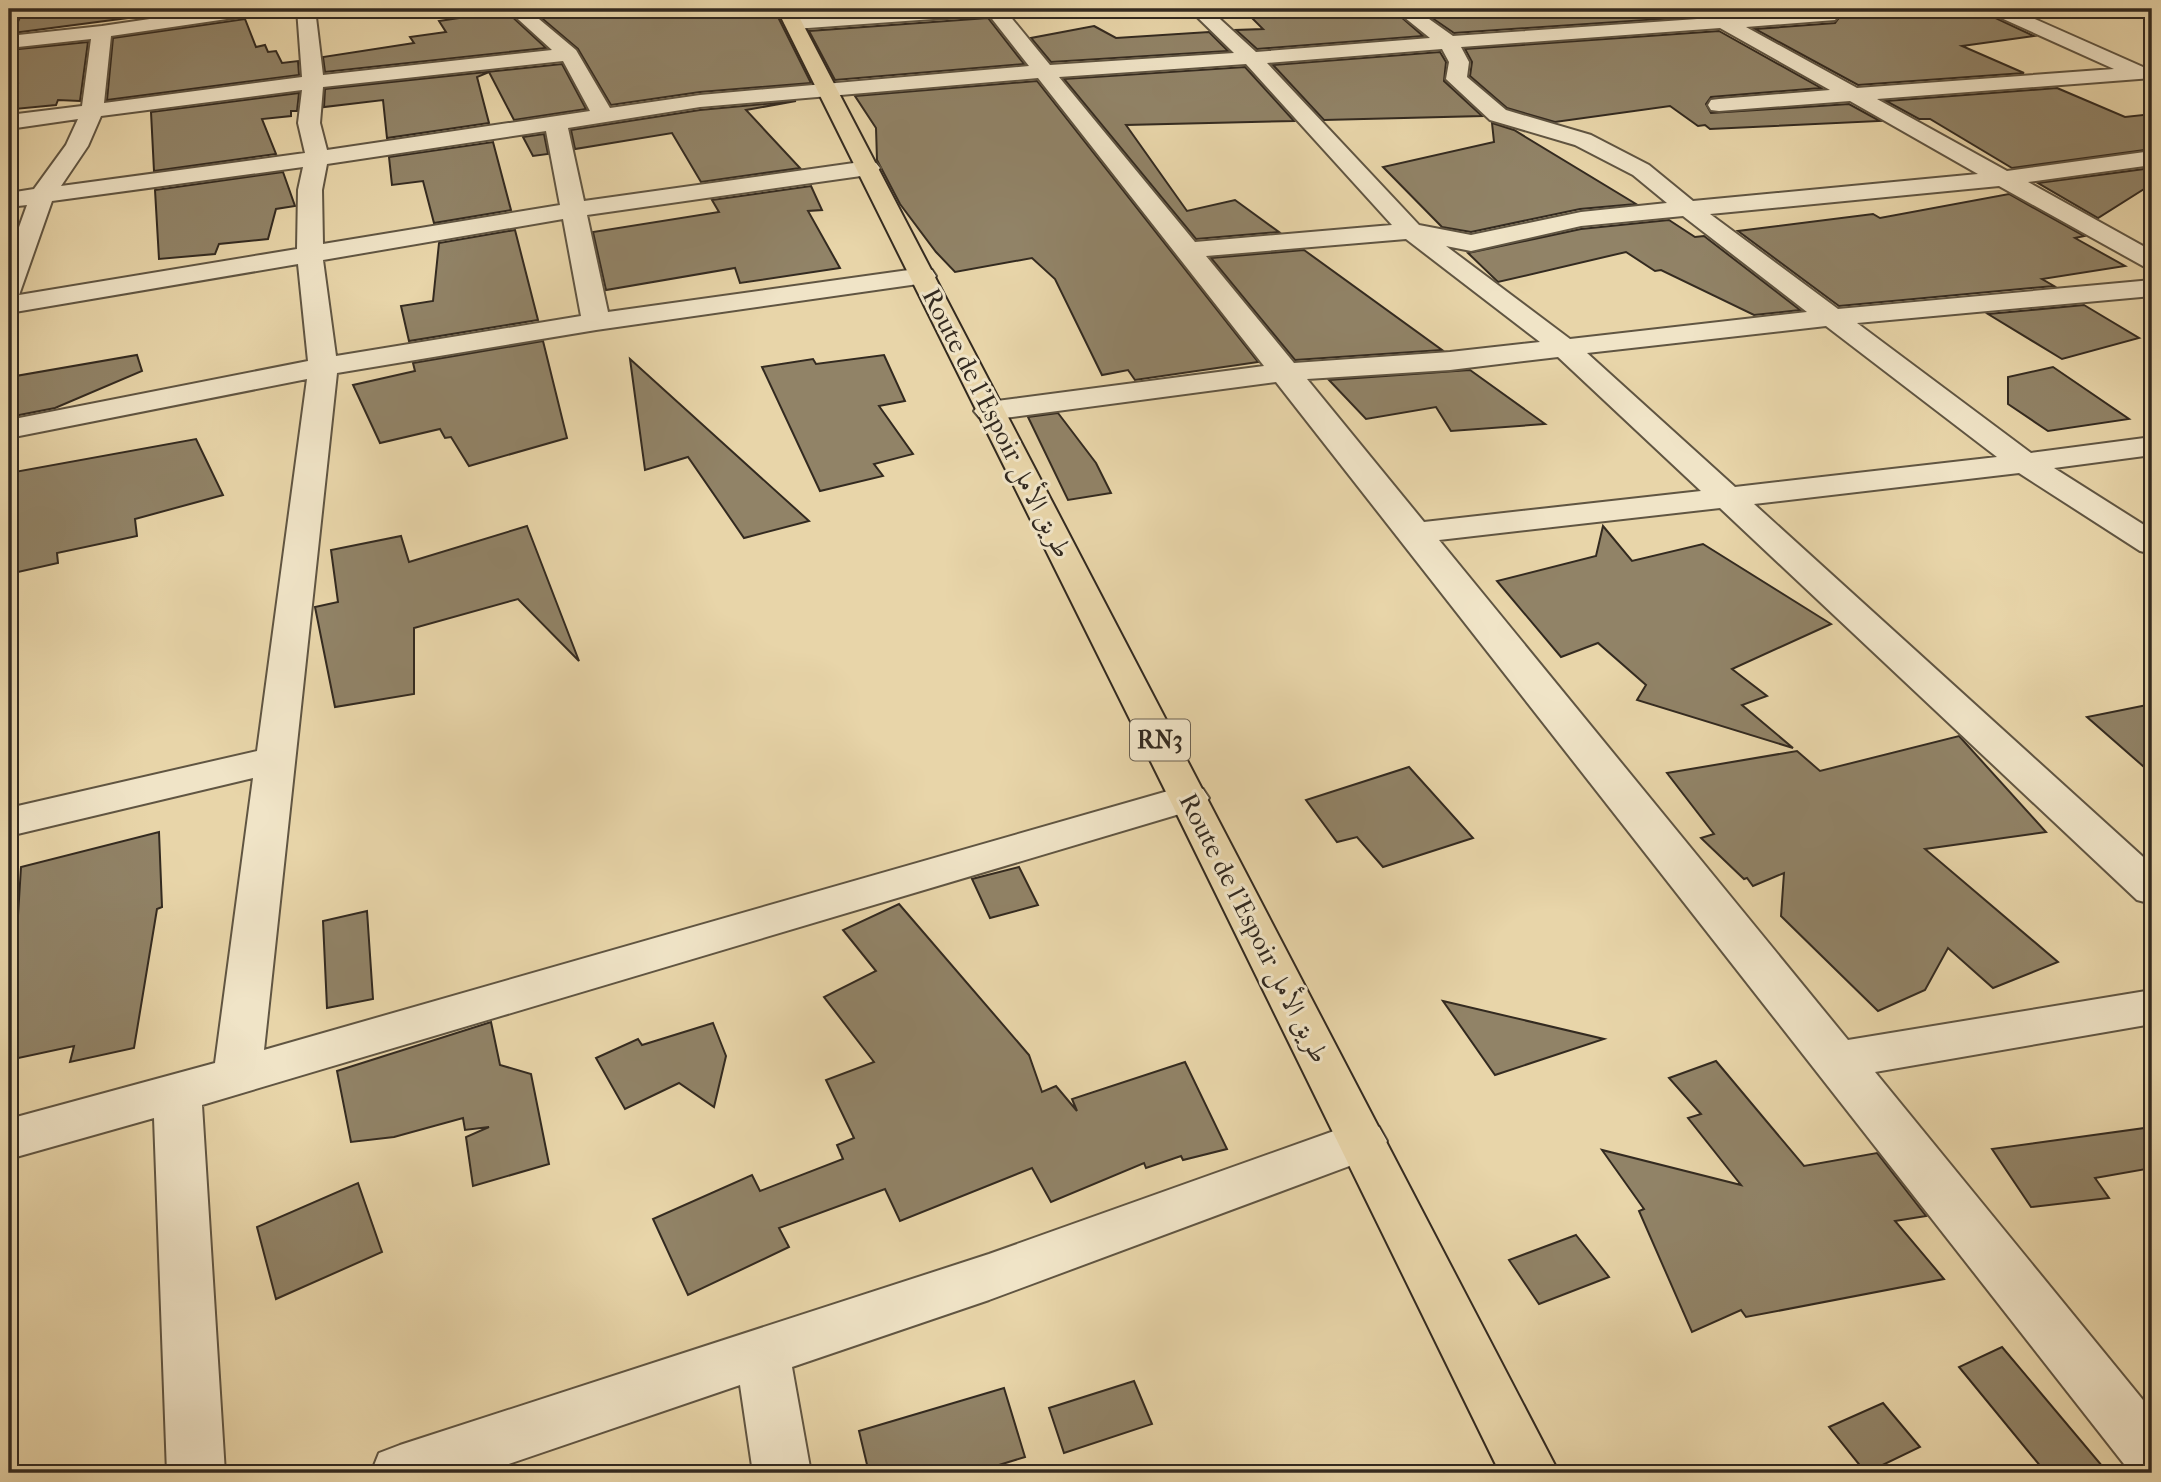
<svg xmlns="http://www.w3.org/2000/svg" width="2161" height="1482" font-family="'IM FELL French Canon',Amiri,serif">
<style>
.building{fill:#918367;stroke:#332a20;stroke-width:2}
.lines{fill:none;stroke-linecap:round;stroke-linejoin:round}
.minor-casing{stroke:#605542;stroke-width:4}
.trunk-casing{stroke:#332a20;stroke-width:4}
.minor{fill:#f0e4c7;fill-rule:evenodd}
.trunk{fill:#e8d5a9;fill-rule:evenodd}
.labels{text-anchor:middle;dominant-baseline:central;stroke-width:6;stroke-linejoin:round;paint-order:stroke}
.shield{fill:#f0e4c7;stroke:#6c6252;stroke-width:2}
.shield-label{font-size:24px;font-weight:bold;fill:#332a20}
.street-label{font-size:26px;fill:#332a20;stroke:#f0e4c7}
</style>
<rect width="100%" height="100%" fill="#e8d5a9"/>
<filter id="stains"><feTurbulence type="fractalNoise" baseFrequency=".00286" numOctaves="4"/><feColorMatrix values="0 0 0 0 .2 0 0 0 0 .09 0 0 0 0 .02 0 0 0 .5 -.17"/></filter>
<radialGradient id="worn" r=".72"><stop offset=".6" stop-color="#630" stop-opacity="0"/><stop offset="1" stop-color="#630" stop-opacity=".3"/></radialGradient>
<g class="building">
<path d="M45,9H126L127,18L197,9L13,33L20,17L43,15Z"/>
<path d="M531,9H774L811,83L700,92L611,105L578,49Z"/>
<path d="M1243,9H1392L1423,36L1257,49L1236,30L1263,29Z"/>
<path d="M1419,9H1808L1454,33Z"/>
<path d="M1831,9H1985L1989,15L2034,36L1962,46L2024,73L1858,85L1755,29L1835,23L1841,15Z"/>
<path d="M506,11L546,48L325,72L323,57L414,43L410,37L446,32L439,21Z"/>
<path d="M988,18L1024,64L835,80L809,31Z"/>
<path d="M245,19L256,47L265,45L268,52L276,51L282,63L298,61L299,75L107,100L113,38Z"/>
<path d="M1094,26L1116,38L1209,32L1228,51L1051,62L1031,38Z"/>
<path d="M1719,31L1821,88L1711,97L1706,104L1711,113L1849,104L1880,121L1710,129L1705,125L1698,126L1670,106L1555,122L1507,108L1470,76L1472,62L1465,49Z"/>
<path d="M88,42L80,101L58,100L56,105L15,109L18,84L9,86V50Z"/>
<path d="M1440,52L1446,62L1444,81L1482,116L1324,120L1273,65Z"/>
<path d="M562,64L586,109L514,120L489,72L477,77L489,123L387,138L383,100L324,107L325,89Z"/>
<path d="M1245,67L1294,121L1126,125L1187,211L1235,200L1279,232L1196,239L1064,79Z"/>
<path d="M1037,81L1258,362L1135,380L1128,370L1102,375L1055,279L1032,258L955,272L936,252L900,204L877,160L876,128L855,96Z"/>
<path d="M2057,88L2125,117L2152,114V149L2012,168L1930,119H1919L1886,101Z"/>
<path d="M299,93L297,111H291V116L262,119L276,154L154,171L151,112Z"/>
<path d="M796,101L746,110L800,168L701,182L672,133L575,149L571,130L700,110Z"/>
<path d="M1492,123L1514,130L1636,204L1580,209L1471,232L1442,227L1383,167L1494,142Z"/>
<path d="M544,134L548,154L533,156L523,137Z"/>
<path d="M493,142L511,210L434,223L423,181L392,185L389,157Z"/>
<path d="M2152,168V184L2098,218L2038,183Z"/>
<path d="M283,172L295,206L276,209L268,239L219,244L215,254L159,259L155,190Z"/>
<path d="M811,186L822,210L808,211L840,268L740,283L735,268L606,290L593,232L719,212L712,200Z"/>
<path d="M2009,194L2084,236L2075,238L2125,266L2042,279L2054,286L1839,306L1738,231L1873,214L1880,218Z"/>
<path d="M1669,220L1695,237L1704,236L1800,310L1754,315L1661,270L1655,271L1626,252L1498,282L1468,253L1581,229Z"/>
<path d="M515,230L538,320L409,341L401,306L433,301L439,243Z"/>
<path d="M1304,250L1442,350L1295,360L1211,258Z"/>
<path d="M2084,305L2139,338L2062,359L1988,314Z"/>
<path d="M543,341L567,438L469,466L451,437L445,438L440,429L380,443L353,385L415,371L413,363Z"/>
<path d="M137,355L142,371L55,408L9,417V399L16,376Z"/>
<path d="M884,355L905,401L879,406L913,454L874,464L883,476L820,491L762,367L813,359L816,364Z"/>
<path d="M630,359L725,445L809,521L744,538L688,457L645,470Z"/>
<path d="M2053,367L2129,419L2048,431L2008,404V377Z"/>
<path d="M1470,370L1545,424L1451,431L1436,407L1366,419L1329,380Z"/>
<path d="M1058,413L1096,463L1111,493L1068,500L1028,417Z"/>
<path d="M196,439L223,495L135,519L137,536L57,553L58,563L9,574V473Z"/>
<path d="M527,526L579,661L518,599L414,628V694L335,707L315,607L338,602L331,550L401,536L409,562Z"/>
<path d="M1603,526L1632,561L1703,544L1831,624L1732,669L1767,696L1742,705L1793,748L1637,700L1646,685L1598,643L1561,657L1497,581L1596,556Z"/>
<path d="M2152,704V774L2087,717Z"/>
<path d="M1959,736L2046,832L1925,849L2058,962L1993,988L1948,948L1925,990L1878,1011L1781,916L1784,873L1753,886L1747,878L1744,879L1701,838L1714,834L1667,773L1797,751L1820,771Z"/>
<path d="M1409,767L1473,838L1383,867L1357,837L1337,842L1306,800Z"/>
<path d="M159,832L162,907L157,909L134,1048L70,1062L74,1046L9,1060L21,867Z"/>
<path d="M1019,867L1038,905L990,918L972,879Z"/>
<path d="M899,904L1029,1055L1042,1092L1056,1086L1077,1111L1072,1099L1185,1062L1227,1149L1183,1160L1181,1156L1146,1168L1144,1163L1051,1202L1032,1168L900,1221L885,1189L779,1228L789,1247L688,1295L653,1219L752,1175L760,1191L843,1159L837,1145L854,1138L826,1080L874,1062L824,997L876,971L843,930Z"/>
<path d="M367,911L373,999L327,1008L323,921Z"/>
<path d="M1443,1001L1604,1039L1495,1075Z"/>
<path d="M491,1022L500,1065L531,1074L549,1164L473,1186L466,1137L489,1127L465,1130L463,1118L394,1137L351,1142L337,1071Z"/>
<path d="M713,1023L726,1056L714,1107L679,1083L625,1109L596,1058L638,1039L642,1045Z"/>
<path d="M1716,1061L1804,1166L1877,1153L1926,1216L1895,1221L1944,1279L1746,1317L1741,1310L1692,1332L1639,1211L1644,1209L1602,1150L1741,1185L1688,1118L1701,1114L1669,1078Z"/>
<path d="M2152,1127V1168L2095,1178L2109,1198L2031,1207L1992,1149Z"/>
<path d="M358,1183L382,1252L276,1299L257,1227Z"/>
<path d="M1576,1235L1609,1277L1539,1304L1509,1260Z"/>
<path d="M2002,1347L2108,1473H2046L1959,1367Z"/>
<path d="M1134,1381L1152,1424L1064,1453L1049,1408Z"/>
<path d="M1004,1388L1025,1457L973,1473H869L859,1431Z"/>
<path d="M1883,1403L1920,1447L1866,1473L1829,1427Z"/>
</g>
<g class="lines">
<g class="minor-casing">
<g id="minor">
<path d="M218,9H263L254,15L111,36L104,103L302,77L297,9H315L323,75L552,50L507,9H527L576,50L610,108L700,95L1029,66L989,15L794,29L784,23L794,17L916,9H1004L1050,65L1234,53L1189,9H1209L1256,52L1430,38L1394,9H1415L1453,36L1828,10L1838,16L1835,20L1746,27L1857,88L2114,69L1990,13L1988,9H2012L2143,67L2152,66V78L1877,99L2007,171L2152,151V165L2028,182L2152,251V269L2143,266L1999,186L1710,214L1838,309L2152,280V296L1857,323L2031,453L2152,437V455L2054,468L2152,530V554L2140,551L2019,473L1754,504L2152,865V904L2137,900L1720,508L1439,540L1848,1040L2152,990V1024L1875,1072L2152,1411V1473H2131L1276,382L989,420L979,417L974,411L979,405L989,402L1264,366L1038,78L700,107L568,128L584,201L868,161L876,163L880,168L876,173L868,175L587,215L608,312L923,268L932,270L936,276L932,282L596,330L337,373L264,1050L1189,785L1203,789L1209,798L1203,807L202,1105L225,1473H167L154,1118L9,1159V1119L215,1063L253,778L9,836V808L257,751L307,379L9,438V420L308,361L298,264L9,313V255L27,205L9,207V193L34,189L66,145L78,119L9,129V115L82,106L91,39L9,48V36L102,26ZM1720,28L1830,90L1719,99L1711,100L1708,105L1711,110L1719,111L1850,101L1978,174L1693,201L1649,165L1591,135L1506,110L1467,77L1469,62L1461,47ZM1442,49L1449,62L1446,79L1490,120L1575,145L1633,175L1667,203L1581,212L1471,235L1419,225L1267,63ZM563,61L590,111L327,150L320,123L323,87ZM1246,64L1392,225L1195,242L1059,77ZM302,90L298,123L305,153L61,186L88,146L101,116ZM546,131L560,205L323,244L322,190L327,164ZM303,167L298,190L297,249L19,295L52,201ZM1683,216L1807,312L1570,339L1446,246L1471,251L1581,226ZM563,219L581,316L336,356L323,260ZM1406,239L1540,342L1450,352L1294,363L1206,256ZM1826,326L1997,457L1735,487L1587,353ZM1558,357L1701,491L1424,522L1307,379L1450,370Z"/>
<path d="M1362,1121L1379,1127L1387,1141L1379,1155L989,1300L792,1367L811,1473H753L740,1385L482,1473H371L379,1453L400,1445L989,1254Z"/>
</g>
</g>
<g class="trunk-casing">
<path id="trunk" d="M777,9H795L1559,1473H1500L1169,798Z"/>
</g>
<use href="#minor" class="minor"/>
<use href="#trunk" class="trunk"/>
</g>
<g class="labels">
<rect class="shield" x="1130" y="719.5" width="60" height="41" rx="5"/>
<g class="shield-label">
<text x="1160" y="740">RN3</text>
</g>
<g class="street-label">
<text transform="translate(997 423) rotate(63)">Route de l’Espoir طريق الأمل</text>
<text transform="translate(1254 928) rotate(63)">Route de l’Espoir طريق الأمل</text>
</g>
</g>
<rect width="2161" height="1482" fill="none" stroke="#e8d5a9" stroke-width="35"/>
<rect x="10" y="10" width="2140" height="1461" fill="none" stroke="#332a20" stroke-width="3.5"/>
<rect x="18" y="18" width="2126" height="1447" fill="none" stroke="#332a20" stroke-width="2"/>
<rect width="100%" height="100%" filter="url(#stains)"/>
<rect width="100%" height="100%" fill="url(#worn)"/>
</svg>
